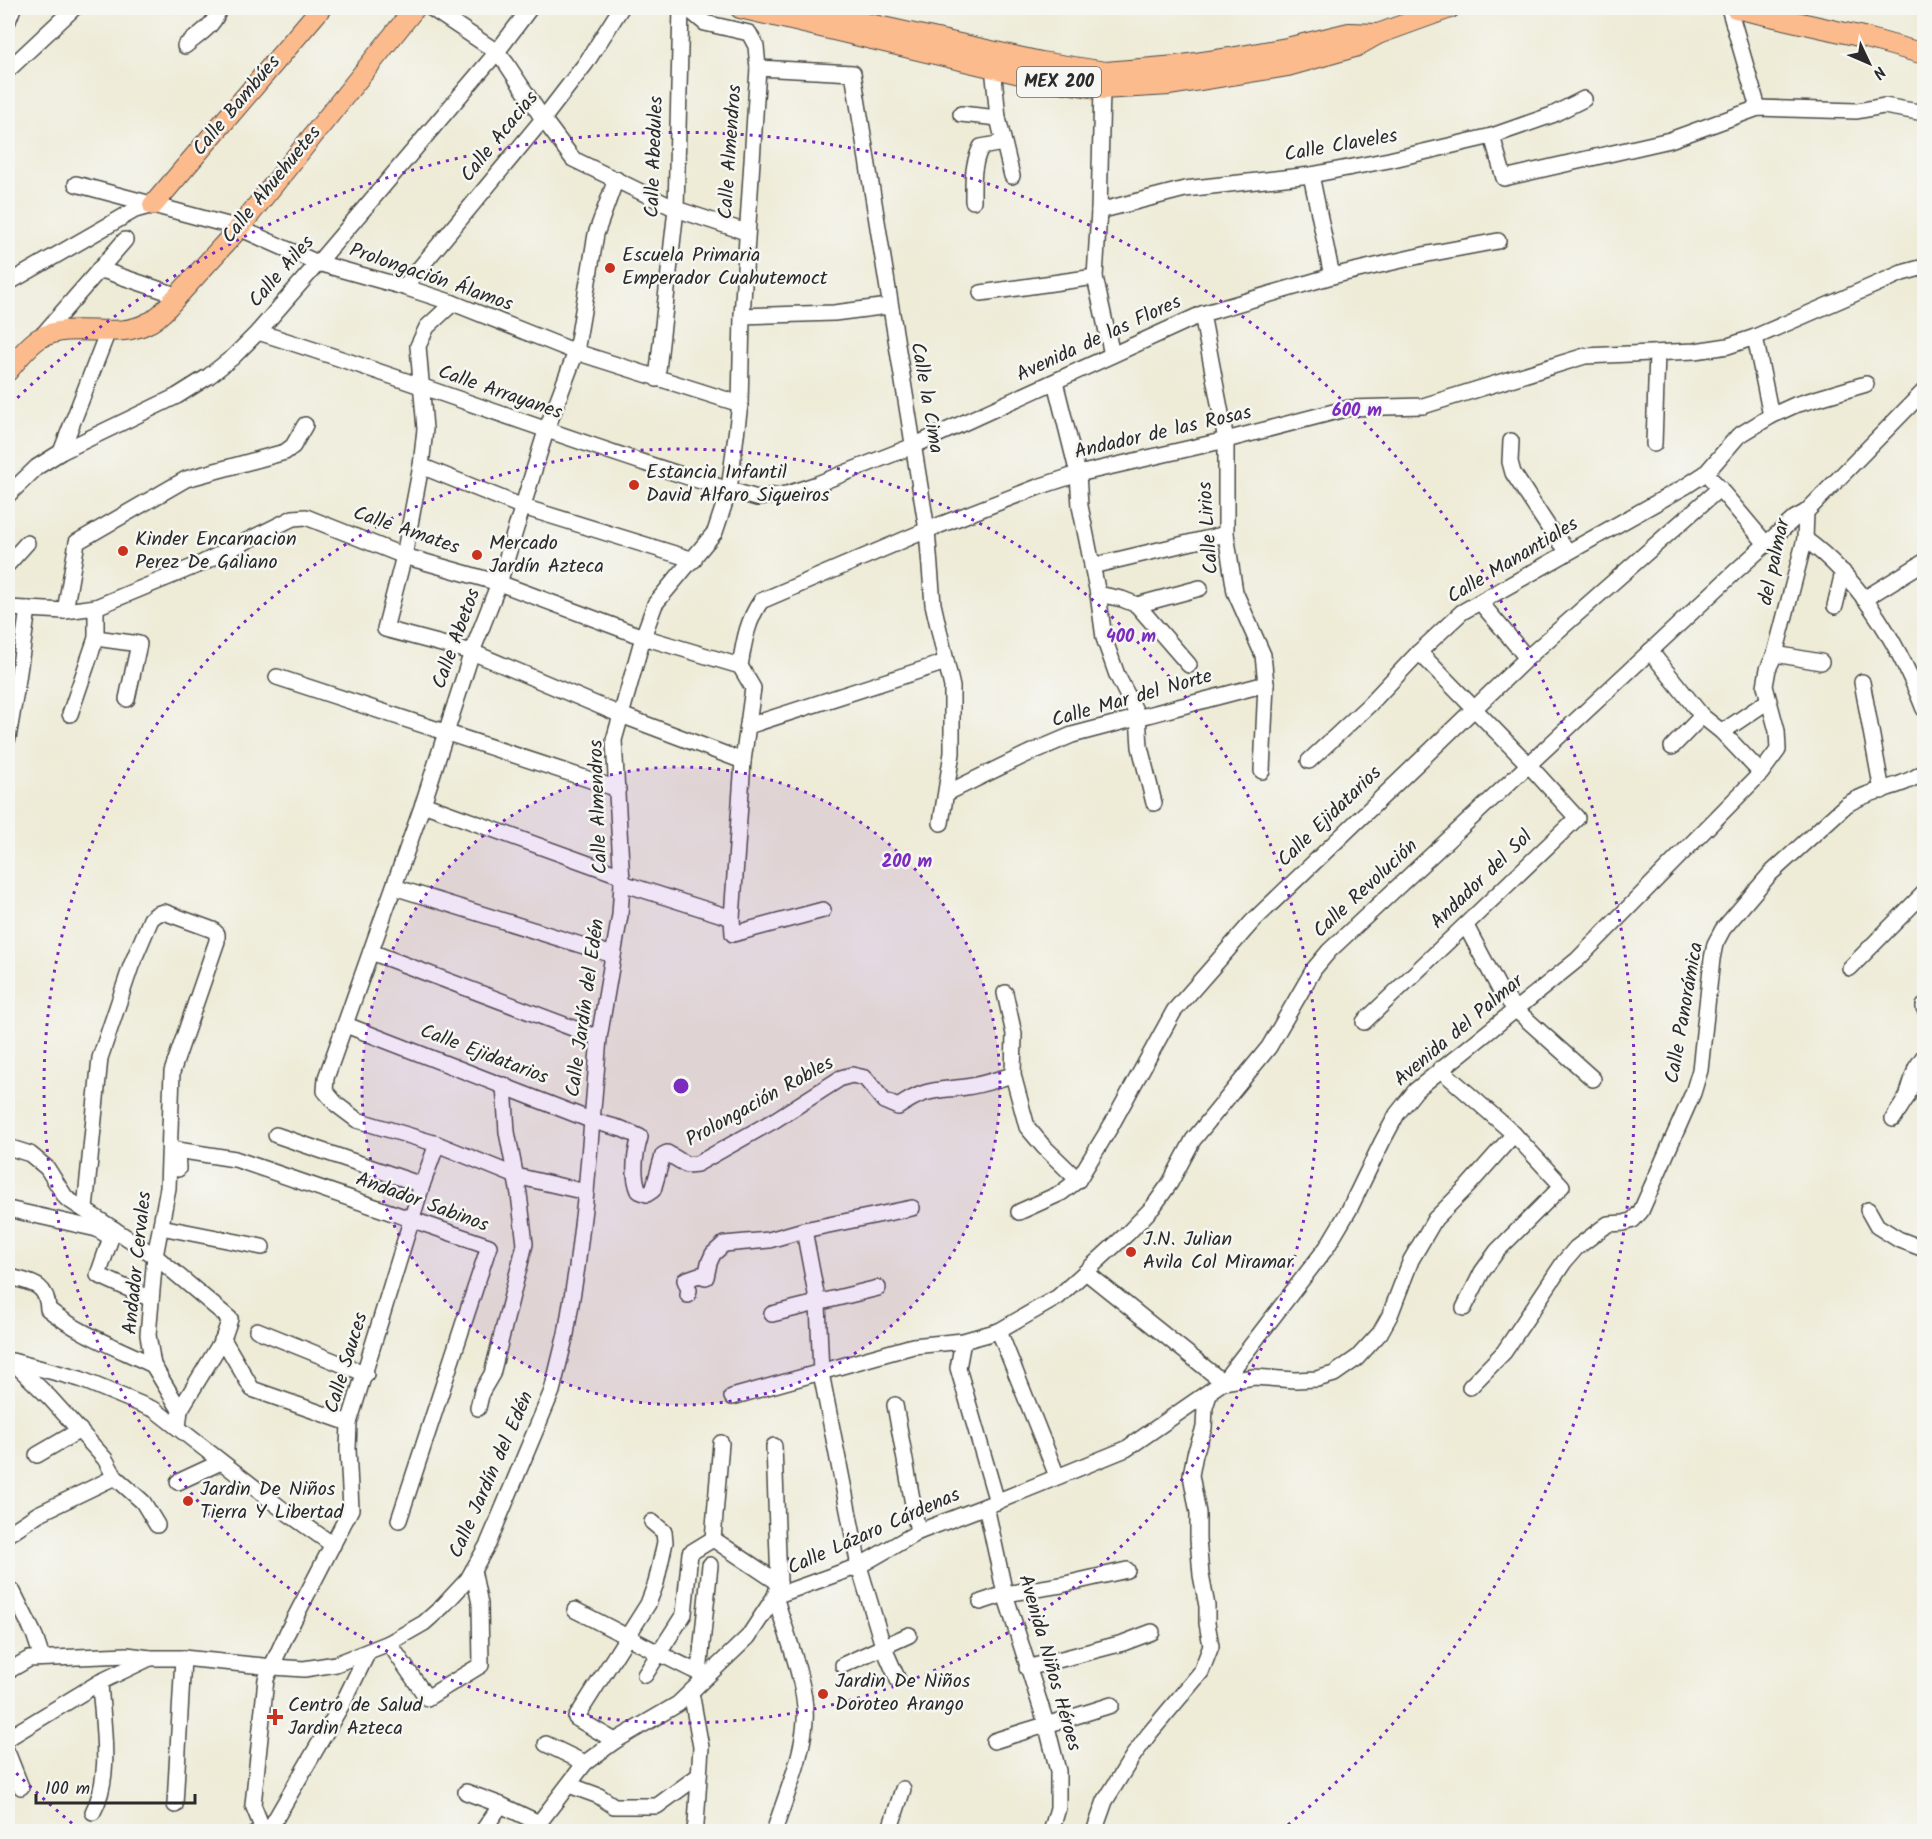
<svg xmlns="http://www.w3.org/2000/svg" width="1932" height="1839" font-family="Kalam,sans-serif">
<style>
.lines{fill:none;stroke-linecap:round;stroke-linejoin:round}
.minor-casing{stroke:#484845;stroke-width:18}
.major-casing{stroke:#484845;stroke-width:22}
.minor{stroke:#fff;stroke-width:15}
.major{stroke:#fbbb8d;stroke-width:20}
.ring{fill:none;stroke:#7b2cbf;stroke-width:3;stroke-dasharray:3 6}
.poi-dot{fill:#c8321e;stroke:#f6f6f2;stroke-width:2}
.labels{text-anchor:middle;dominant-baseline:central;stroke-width:5;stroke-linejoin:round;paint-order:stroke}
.shield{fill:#f6f6f2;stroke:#686867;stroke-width:1.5}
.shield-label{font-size:18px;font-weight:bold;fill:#2b2b2b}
.street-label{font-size:20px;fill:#2b2b2b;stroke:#f6f6f2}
.poi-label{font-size:20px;fill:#2b2b2b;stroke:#f6f6f2;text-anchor:start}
.centre{fill:#7b2cbf;stroke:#f6f6f2;stroke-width:3}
.ring-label{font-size:18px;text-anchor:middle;font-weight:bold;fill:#7b2cbf;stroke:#f6f6f2;stroke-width:5;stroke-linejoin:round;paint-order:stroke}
</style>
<rect width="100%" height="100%" fill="#f6f6f2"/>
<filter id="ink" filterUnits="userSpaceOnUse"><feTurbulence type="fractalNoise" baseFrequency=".0167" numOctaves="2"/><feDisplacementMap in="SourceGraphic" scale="12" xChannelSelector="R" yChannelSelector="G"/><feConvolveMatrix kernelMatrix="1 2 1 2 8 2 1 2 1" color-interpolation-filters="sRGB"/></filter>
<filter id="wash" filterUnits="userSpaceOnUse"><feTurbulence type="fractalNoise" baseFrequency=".008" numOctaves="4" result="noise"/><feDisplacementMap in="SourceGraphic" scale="24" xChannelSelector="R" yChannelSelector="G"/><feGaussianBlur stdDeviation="1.35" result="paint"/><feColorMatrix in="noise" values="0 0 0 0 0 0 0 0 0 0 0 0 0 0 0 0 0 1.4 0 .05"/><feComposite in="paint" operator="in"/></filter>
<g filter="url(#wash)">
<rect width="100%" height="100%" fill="#eeebd7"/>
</g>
<g filter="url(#ink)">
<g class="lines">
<g class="minor-casing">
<g id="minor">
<path d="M431,8L497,52L506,63L543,119L573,159L676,209L746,232"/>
<path d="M1729,8L1758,108"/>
<path d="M8,21L13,8"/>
<path d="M185,46C198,35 216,25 219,8"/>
<path d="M993,66L998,118L1012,176"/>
<path d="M758,68L853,73L927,530L933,604L952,687V753L941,823"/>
<path d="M8,70L74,8"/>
<path d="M1102,89L1099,211L1095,277L1112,355"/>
<path d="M961,114L998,118"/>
<path d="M1492,136L1504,178L1670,140L1758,108L1857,111L1884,106L1924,113"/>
<path d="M1311,175L1332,276"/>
<path d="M76,184L151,204"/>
<path d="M973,201C973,182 972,165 981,147L1003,143"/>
<path d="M1099,211L1185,189L1311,175L1389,160L1492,136L1552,115L1584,99"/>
<path d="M99,269L179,296"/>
<path d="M8,283L135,210L153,205L239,228L318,263L404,287L453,303L576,352L740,404"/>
<path d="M404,287L543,119L586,63L621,8"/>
<path d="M981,293L1095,277"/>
<path d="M453,303L427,327L418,346L425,429L421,466L404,556L385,629L472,652L621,715L743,761"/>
<path d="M1202,314L1226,440V534L1235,592L1263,655L1266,684L1262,771"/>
<path d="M742,316L834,313L889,306"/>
<path d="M258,332C425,384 589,449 757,498L787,494L817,484L913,446L1202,314L1332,276L1428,254L1498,241"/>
<path d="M1755,337L1771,416"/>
<path d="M40,338L125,240"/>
<path d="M657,379L676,209L681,8"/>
<path d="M1055,382L1078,474L1080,506L1098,594L1104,638L1117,675L1138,716L1140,747L1154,803"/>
<path d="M1511,441L1510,462L1513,473L1551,531L1568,551"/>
<path d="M1654,444L1657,353"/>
<path d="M61,452L108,331"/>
<path d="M421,466L523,507L694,560"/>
<path d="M1713,481L1767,545"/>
<path d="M8,495L37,467L61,452L177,396L209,376L233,357L258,332L318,263L497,52L530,8"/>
<path d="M1805,539C1861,580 1899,645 1924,709"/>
<path d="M8,564L27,543"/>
<path d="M1092,566L1226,534"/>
<path d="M1098,594L1122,599L1137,605L1189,665"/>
<path d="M1864,599L1924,562"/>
<path d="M1480,602L1527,658"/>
<path d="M1137,605L1200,588"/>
<path d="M1835,606L1843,572"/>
<path d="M8,608L65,611L96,607L200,564L293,518L306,517L404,556L499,583L643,637L740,666L753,688L743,761L732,918L733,934L823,910"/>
<path d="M65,611L77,542L186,479L285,452L293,446L305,425"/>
<path d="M96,638L139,644L127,699"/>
<path d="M1650,651L1702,716L1722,732L1761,773"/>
<path d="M1775,654L1821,662"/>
<path d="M740,666C744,642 747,621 761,601L927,530L1038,487L1078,474L1226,440L1349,408L1423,406L1585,356L1695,351L1728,346L1755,337L1902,273L1924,267"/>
<path d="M277,677L618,789"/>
<path d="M1862,682L1882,791"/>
<path d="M70,714L96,638V607"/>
<path d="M748,726L946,662"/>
<path d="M1722,732L1768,701"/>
<path d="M8,738L18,679L28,609"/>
<path d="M1672,747L1702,716"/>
<path d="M1309,761L1369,705L1419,652L1462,612L1686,486L1706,473L1738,436L1771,416L1795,405L1866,384"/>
<path d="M947,793L1025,755L1072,735L1266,684"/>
<path d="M423,804L622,876"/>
<path d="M622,883L732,918"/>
<path d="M394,887L613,955"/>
<path d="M1466,926L1500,990L1516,1010L1593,1079"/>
<path d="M371,952L599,1038"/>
<path d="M1850,968L1924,893"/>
<path d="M1005,993L1014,1034L1013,1075L1027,1127L1043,1146L1078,1180"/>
<path d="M1924,1006V1008"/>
<path d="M1364,1022L1577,818L1528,764L1419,652"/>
<path d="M346,1025L593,1121L622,1129L640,1137C635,1154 632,1175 639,1191L647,1194L653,1190L663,1155L667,1153L687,1165L697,1164L775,1120L841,1078L852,1075L865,1078L884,1101L898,1107C926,1088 935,1091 966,1087C982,1085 998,1079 1013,1075"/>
<path d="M1440,1069L1514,1134L1562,1186L1497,1251L1482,1272L1464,1308"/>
<path d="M1893,1119L1907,1097L1916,1068L1924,1056"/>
<path d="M276,1135L422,1185"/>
<path d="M8,1147L30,1154L47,1168L66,1198L155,1256L230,1319L223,1339L180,1410"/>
<path d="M178,1169L177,1150L235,1159L489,1246L399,1520"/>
<path d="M586,1192L516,1176L437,1144L357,1120L337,1105L325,1091L326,1078L423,804L472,652L499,583L546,431L576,352L596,234L616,179"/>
<path d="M8,1209L97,1229L110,1237"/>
<path d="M85,1209L100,1058L131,966L151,919L157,914L164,912L213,930L217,934V941L172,1072L168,1188L155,1256L148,1335L153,1365L180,1410L178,1427"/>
<path d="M1868,1210L1877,1226L1898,1239L1924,1249"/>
<path d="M1019,1212L1061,1193L1078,1180L1112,1124L1174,1011L1252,922L1527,658L1720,488"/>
<path d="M161,1227L262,1247"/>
<path d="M114,1229L98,1275L151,1299"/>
<path d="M804,1230L818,1304L821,1373L859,1566L883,1646L898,1680"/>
<path d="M1087,1273L1223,1382L1254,1377L1295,1380L1317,1379L1334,1374L1357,1358L1380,1333L1390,1315L1411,1260L1435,1219L1467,1187L1514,1134"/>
<path d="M8,1276C29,1283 47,1282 48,1309C79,1334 118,1348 153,1365"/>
<path d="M688,1295L689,1290L685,1280L699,1275L706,1277L709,1263L713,1254L724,1244L769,1240L804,1230L912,1208"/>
<path d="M772,1314L878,1288"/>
<path d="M257,1330L366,1374"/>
<path d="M999,1331L1057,1476"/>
<path d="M223,1339L252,1389L349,1423"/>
<path d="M963,1341L958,1368L997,1502"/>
<path d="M12,1361L80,1379L155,1410L282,1509L333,1545"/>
<path d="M13,1362L50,1398L105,1459L115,1477L143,1502L157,1525"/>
<path d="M1470,1387L1504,1352L1564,1262L1576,1248L1608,1224L1624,1223L1633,1220L1641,1211L1693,1093L1700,1070L1712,959L1715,944L1723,929L1770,874L1846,805C1870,789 1900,789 1924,772"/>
<path d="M732,1397L913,1346L963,1341L999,1331L1058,1297L1128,1233L1153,1207L1170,1183L1193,1140L1269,1047L1314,969L1329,951L1736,571L1795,518L1806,512"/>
<path d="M895,1405L918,1532"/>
<path d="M478,1408L482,1391L492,1374L525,1244L519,1194L507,1132L504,1085"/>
<path d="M774,1446L779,1583"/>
<path d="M37,1455L80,1430"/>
<path d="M178,1482L221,1462"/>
<path d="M986,1506L1005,1594L1046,1723L1058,1771V1808L1051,1832"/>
<path d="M8,1534L38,1514L115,1477"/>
<path d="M713,1539L721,1443"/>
<path d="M13,1592L34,1634L42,1658"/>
<path d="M981,1602L1005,1594L1061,1585L1127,1570"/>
<path d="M575,1610C617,1631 657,1653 699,1673L704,1678"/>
<path d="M389,1643L427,1698L481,1665L480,1604L473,1570"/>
<path d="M843,1665L909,1635"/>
<path d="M1027,1668L1123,1643L1152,1632"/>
<path d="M8,1671L29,1659L127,1655L150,1658"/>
<path d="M699,1673L710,1565"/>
<path d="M645,1675L684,1614L690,1553L713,1539L779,1583L775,1596C785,1631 808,1687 805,1721C803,1757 785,1797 774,1832"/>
<path d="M691,1692L701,1747L696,1824L694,1832"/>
<path d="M8,1738L100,1682L150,1658H183L273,1667L304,1669L336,1664L389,1643L424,1623L443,1606L468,1579L488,1544L552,1391L566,1334L577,1267L586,1192L599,1038L620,915L622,883L614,740L643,637L655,604L715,532L729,490L740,404L742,316L758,68L756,46L749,33L705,23L687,8"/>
<path d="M615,1741L576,1718L648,1604L656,1583L665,1542L664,1532L652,1522"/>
<path d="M994,1741C1033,1728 1072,1718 1111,1705"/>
<path d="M546,1744L585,1763"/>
<path d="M8,1754L21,1787"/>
<path d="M569,1785L599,1796L614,1806H657L698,1776"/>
<path d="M466,1792L501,1805L539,1823"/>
<path d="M175,1805L183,1658"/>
<path d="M93,1812C113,1775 102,1723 100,1682"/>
<path d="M257,1832L272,1825L345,1699L368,1652"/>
<path d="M264,1832L253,1805L266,1679L287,1633L351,1509L348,1449L349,1423L422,1185L437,1144"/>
<path d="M482,1832L501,1805"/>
<path d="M534,1832L539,1823L585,1763L615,1741L678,1704L748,1637L775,1596L859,1566L918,1532L986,1506L1126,1449L1223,1382L1327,1247L1349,1210L1382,1142L1397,1114L1416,1090L1577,960L1761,773L1778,750L1777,731L1765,686L1768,669L1775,654L1805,539L1806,512L1924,391"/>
<path d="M889,1832L903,1789"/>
<path d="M1094,1832L1105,1801L1133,1756L1149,1734L1201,1672L1211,1646L1207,1623V1606L1201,1575L1198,1539V1513L1191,1475L1195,1454L1204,1428L1205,1407L1210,1392"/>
</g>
</g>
<g class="major-casing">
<g id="major">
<path d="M740,8L1041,79L1102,89L1170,85L1288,66L1355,47L1378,34L1450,8"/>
<path d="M797,8L1041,62L1106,72L1176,66L1230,58L1287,48L1349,33L1378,34"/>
<path d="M1735,8L1863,37L1924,54"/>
<path d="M153,205L321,8"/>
<path d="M8,371C16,361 28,345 40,338C74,320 115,341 148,323C154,321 158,316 163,312L239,228L415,8"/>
</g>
</g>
<use href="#minor" class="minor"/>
<use href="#major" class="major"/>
</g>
</g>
<circle cx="681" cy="1086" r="319" fill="#7b2cbf" fill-opacity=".12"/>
<g class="ring">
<circle cx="681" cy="1086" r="319"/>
<circle cx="681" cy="1086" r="637"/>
<path d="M79 1829A956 956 0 0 1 11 1768M11 404A956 956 0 1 1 1283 1829"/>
</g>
<g class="poi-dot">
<circle cx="610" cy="268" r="6"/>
<circle cx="634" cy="485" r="6"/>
<circle cx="123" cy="551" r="6"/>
<circle cx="477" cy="555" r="6"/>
<circle cx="1131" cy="1252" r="6"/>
<circle cx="188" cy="1501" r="6"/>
<circle cx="823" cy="1694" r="6"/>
<path d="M272 1708h6v6h6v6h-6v6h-6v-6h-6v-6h6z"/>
</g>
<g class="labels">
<rect class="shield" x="1017" y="67" width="84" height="30" rx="4.5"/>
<g class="shield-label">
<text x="1059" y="82">MEX 200</text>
</g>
<g class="street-label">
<text transform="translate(237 106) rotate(-50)">Calle Bambúes</text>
<text transform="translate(500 137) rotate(-51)">Calle Acacias</text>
<text transform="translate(1341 146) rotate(-10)">Calle Claveles</text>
<text transform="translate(731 152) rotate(-86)">Calle Almendros</text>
<text transform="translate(655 157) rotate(-88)">Calle Abedules</text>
<text transform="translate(272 185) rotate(-51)">Calle Ahuehuetes</text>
<text transform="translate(282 272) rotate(-49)">Calle Ailes</text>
<text transform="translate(431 278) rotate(19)">Prolongación Álamos</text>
<text transform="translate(1099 339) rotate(-25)">Avenida de las Flores</text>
<text transform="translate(500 393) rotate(19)">Calle Arrayanes</text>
<text transform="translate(926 398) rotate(80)">Calle la Cima</text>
<text transform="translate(1163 433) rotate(-13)">Andador de las Rosas</text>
<text transform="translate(1209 528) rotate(-94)">Calle Lirios</text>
<text transform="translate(406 531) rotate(19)">Calle Amates</text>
<text transform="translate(1513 561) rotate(-31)">Calle Manantiales</text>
<text transform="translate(1775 562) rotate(-78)">del palmar</text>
<text transform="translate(457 639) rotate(-70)">Calle Abetos</text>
<text transform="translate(1132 699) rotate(-16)">Calle Mar del Norte</text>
<text transform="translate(599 807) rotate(-92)">Calle Almendros</text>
<text transform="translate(1330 817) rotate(-44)">Calle Ejidatarios</text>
<text transform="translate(1482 880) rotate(-44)">Andador del Sol</text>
<text transform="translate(1366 889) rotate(-43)">Calle Revolución</text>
<text transform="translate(586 1008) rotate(-82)">Calle Jardín del Edén</text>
<text transform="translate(1685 1013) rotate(-80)">Calle Panorámica</text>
<text transform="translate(1459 1031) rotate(-40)">Avenida del Palmar</text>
<text transform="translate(484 1055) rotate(21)">Calle Ejidatarios</text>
<text transform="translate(760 1102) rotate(-29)">Prolongación Robles</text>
<text transform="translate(422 1203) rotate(20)">Andador Sabinos</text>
<text transform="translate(138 1263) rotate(-84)">Andador Cervales</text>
<text transform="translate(347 1363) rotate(-73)">Calle Sauces</text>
<text transform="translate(492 1475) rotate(-66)">Calle Jardín del Edén</text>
<text transform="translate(874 1532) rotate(-24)">Calle Lázaro Cárdenas</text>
<text transform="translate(1049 1663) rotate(74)">Avenida Niños Héroes</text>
</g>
<g class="poi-label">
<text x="622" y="256">Escuela Primaria<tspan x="622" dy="23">Emperador Cuahutemoct</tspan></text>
<text x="646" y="473">Estancia Infantil<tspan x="646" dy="23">David Alfaro Siqueiros</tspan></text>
<text x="135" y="540">Kinder Encarnacion<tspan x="135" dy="23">Perez De Galiano</tspan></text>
<text x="489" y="544">Mercado<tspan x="489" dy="23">Jardín Azteca</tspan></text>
<text x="1143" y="1240">J.N. Julian<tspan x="1143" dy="23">Avila Col Miramar</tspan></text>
<text x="200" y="1490">Jardin De Niños<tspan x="200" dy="23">Tierra Y Libertad</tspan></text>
<text x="835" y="1682">Jardin De Niños<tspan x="835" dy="23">Doroteo Arango</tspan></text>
<text x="288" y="1706">Centro de Salud<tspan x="288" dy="23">Jardin Azteca</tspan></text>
</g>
</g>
<circle cx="681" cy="1086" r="9" class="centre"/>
<g class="ring-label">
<text x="1357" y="416">600 m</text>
<text x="1131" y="642">400 m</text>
<text x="907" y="867">200 m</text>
</g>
<rect width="1932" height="1839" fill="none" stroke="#f6f6f2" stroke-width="30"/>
<g transform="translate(1869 63) rotate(134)" stroke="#f6f6f2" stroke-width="4.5" paint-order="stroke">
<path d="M0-4.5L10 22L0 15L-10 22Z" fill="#2b2b2b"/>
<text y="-9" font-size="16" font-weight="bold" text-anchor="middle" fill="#2b2b2b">N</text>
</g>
<path d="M36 1794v9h159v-9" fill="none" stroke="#2b2b2b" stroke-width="3"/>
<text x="45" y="1794" font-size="18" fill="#2b2b2b" stroke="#f6f6f2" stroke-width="4.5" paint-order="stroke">100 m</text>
</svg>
